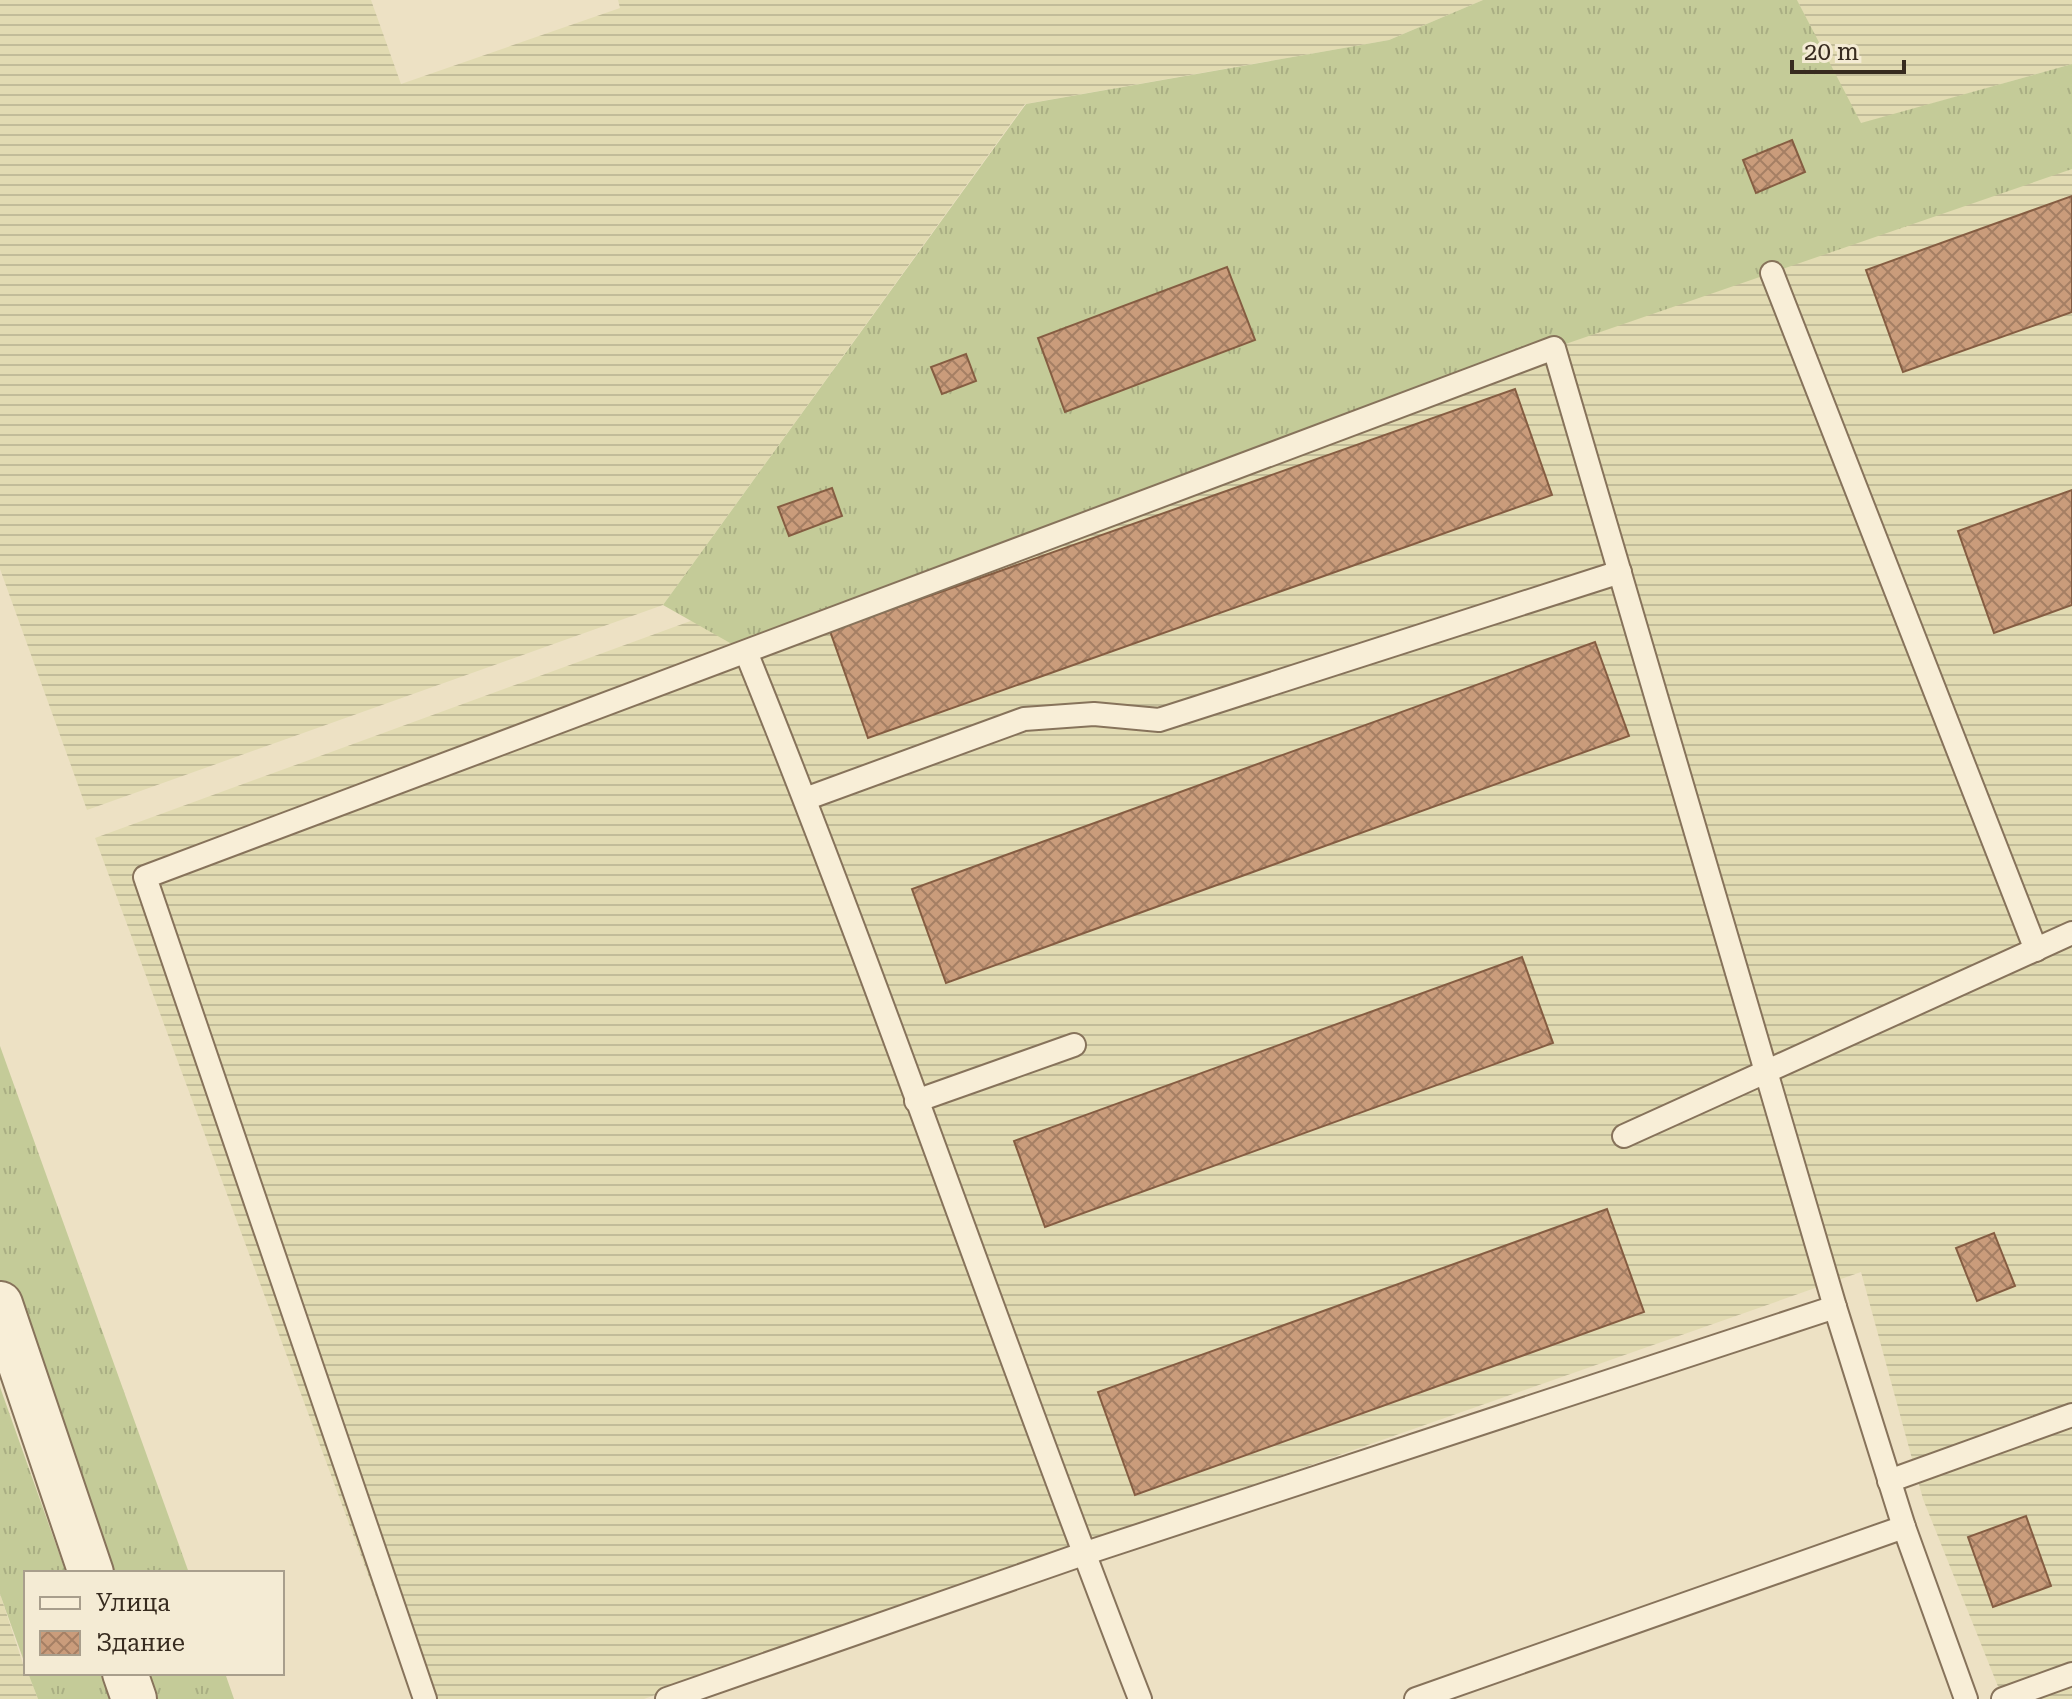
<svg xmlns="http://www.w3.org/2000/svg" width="2072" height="1699" font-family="'Roboto Serif',serif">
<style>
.farmland{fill:url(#farmland-rules)}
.grass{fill:url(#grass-tufts)}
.building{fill:url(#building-cross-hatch);stroke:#855d42;stroke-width:2}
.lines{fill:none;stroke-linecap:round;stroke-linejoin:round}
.lane-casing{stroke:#87735b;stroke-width:26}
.street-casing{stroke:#87735b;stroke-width:48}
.lane{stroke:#f8eed7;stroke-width:22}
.street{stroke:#f8eed7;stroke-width:44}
</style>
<defs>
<pattern id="farmland-rules" width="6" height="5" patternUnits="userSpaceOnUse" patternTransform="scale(2)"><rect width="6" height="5" fill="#e2dbb2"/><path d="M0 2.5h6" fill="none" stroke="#c2bc99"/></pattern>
<pattern id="grass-tufts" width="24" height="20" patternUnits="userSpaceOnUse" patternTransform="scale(2)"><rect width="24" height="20" fill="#c4cb98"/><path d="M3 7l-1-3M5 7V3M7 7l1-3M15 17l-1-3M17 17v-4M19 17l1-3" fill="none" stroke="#a9ae83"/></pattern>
<pattern id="building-cross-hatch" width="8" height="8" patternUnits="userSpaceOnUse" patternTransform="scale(2)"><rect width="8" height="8" fill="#ca9c7b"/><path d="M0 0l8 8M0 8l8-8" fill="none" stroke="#a57f64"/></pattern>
</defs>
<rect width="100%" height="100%" fill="#ede1c4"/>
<g class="farmland">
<path d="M0,0H371L401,84L620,8L618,0H1483L1389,40L1025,104L663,605L87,810L0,569Z"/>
<path d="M1797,0H2072V64L1860,124Z"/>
<path d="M2072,118V1699H2003L1923,1499L1861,1272L644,1699H414L95,838Z"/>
<path d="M0,1594L26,1673H28L38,1699H0Z"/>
</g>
<g class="grass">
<path d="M1483,0H1797L1861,123L2072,64V169L1554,348L746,652L663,605L1026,104L1389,40Z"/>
<path d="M0,1046L189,1573H91L0,1304Z"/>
<path d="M0,1387L66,1573H26V1667L0,1594Z"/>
<path d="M28,1673H102L111,1699H38Z"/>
<path d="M125,1673H225L234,1699H134Z"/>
</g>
<g class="building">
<path d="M1792,140L1805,172L1756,193L1743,160Z"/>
<path d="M2072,196V312L1903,372L1866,270Z"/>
<path d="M1227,267L1255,340L1065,412L1038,338Z"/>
<path d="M966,354L976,381L942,394L931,367Z"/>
<path d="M1515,389L1552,495L868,738L830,631Z"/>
<path d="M832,488L842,516L789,536L778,507Z"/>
<path d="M2072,490V605L1994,633L1958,531Z"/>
<path d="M1595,642L1629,736L946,983L912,889Z"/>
<path d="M1522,957L1553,1043L1045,1227L1014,1141Z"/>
<path d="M1607,1209L1644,1312L1135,1495L1098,1392Z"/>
<path d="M1994,1233L2015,1286L1977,1301L1956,1248Z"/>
<path d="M2026,1516L2051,1586L1993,1607L1968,1537Z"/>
</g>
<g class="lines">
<g class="lane-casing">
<g id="lane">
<path d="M1772,273L2036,950"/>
<path d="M746,652C886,997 1004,1351 1140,1699"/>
<path d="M805,799L1024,719L1094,714L1159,720L1620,572"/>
<path d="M916,1101L1074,1045"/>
<path d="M1624,1136L2072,933"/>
<path d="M1889,1481L2072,1415"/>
<path d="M425,1699L145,877L1554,348L1835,1307L1904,1527L1966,1699"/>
<path d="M667,1699L1083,1554L1835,1307"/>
<path d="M1416,1699L1904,1527"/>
<path d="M2003,1699L2072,1674"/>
</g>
</g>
<g class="street-casing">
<g id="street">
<path d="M0,1304L91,1573"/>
<path d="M125,1673L134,1699"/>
</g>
</g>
<use href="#lane" class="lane"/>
<use href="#street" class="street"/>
</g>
<rect x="24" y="1571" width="260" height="104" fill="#f4ebd4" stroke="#a89e8c" stroke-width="2"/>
<rect x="40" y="1597" width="40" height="12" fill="#f8eed7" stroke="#a89e8c" stroke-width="2"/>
<text x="96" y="1611" font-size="24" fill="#372b1f">Улица</text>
<rect x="40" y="1631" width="40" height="24" fill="url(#building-cross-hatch)" stroke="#a89e8c" stroke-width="2"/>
<text x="96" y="1651" font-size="24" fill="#372b1f">Здание</text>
<path d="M1792 60v12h112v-12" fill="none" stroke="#372b1f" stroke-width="4"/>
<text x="1804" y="60" font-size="24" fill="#372b1f" stroke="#f4ebd4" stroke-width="6" paint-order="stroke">20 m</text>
</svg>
